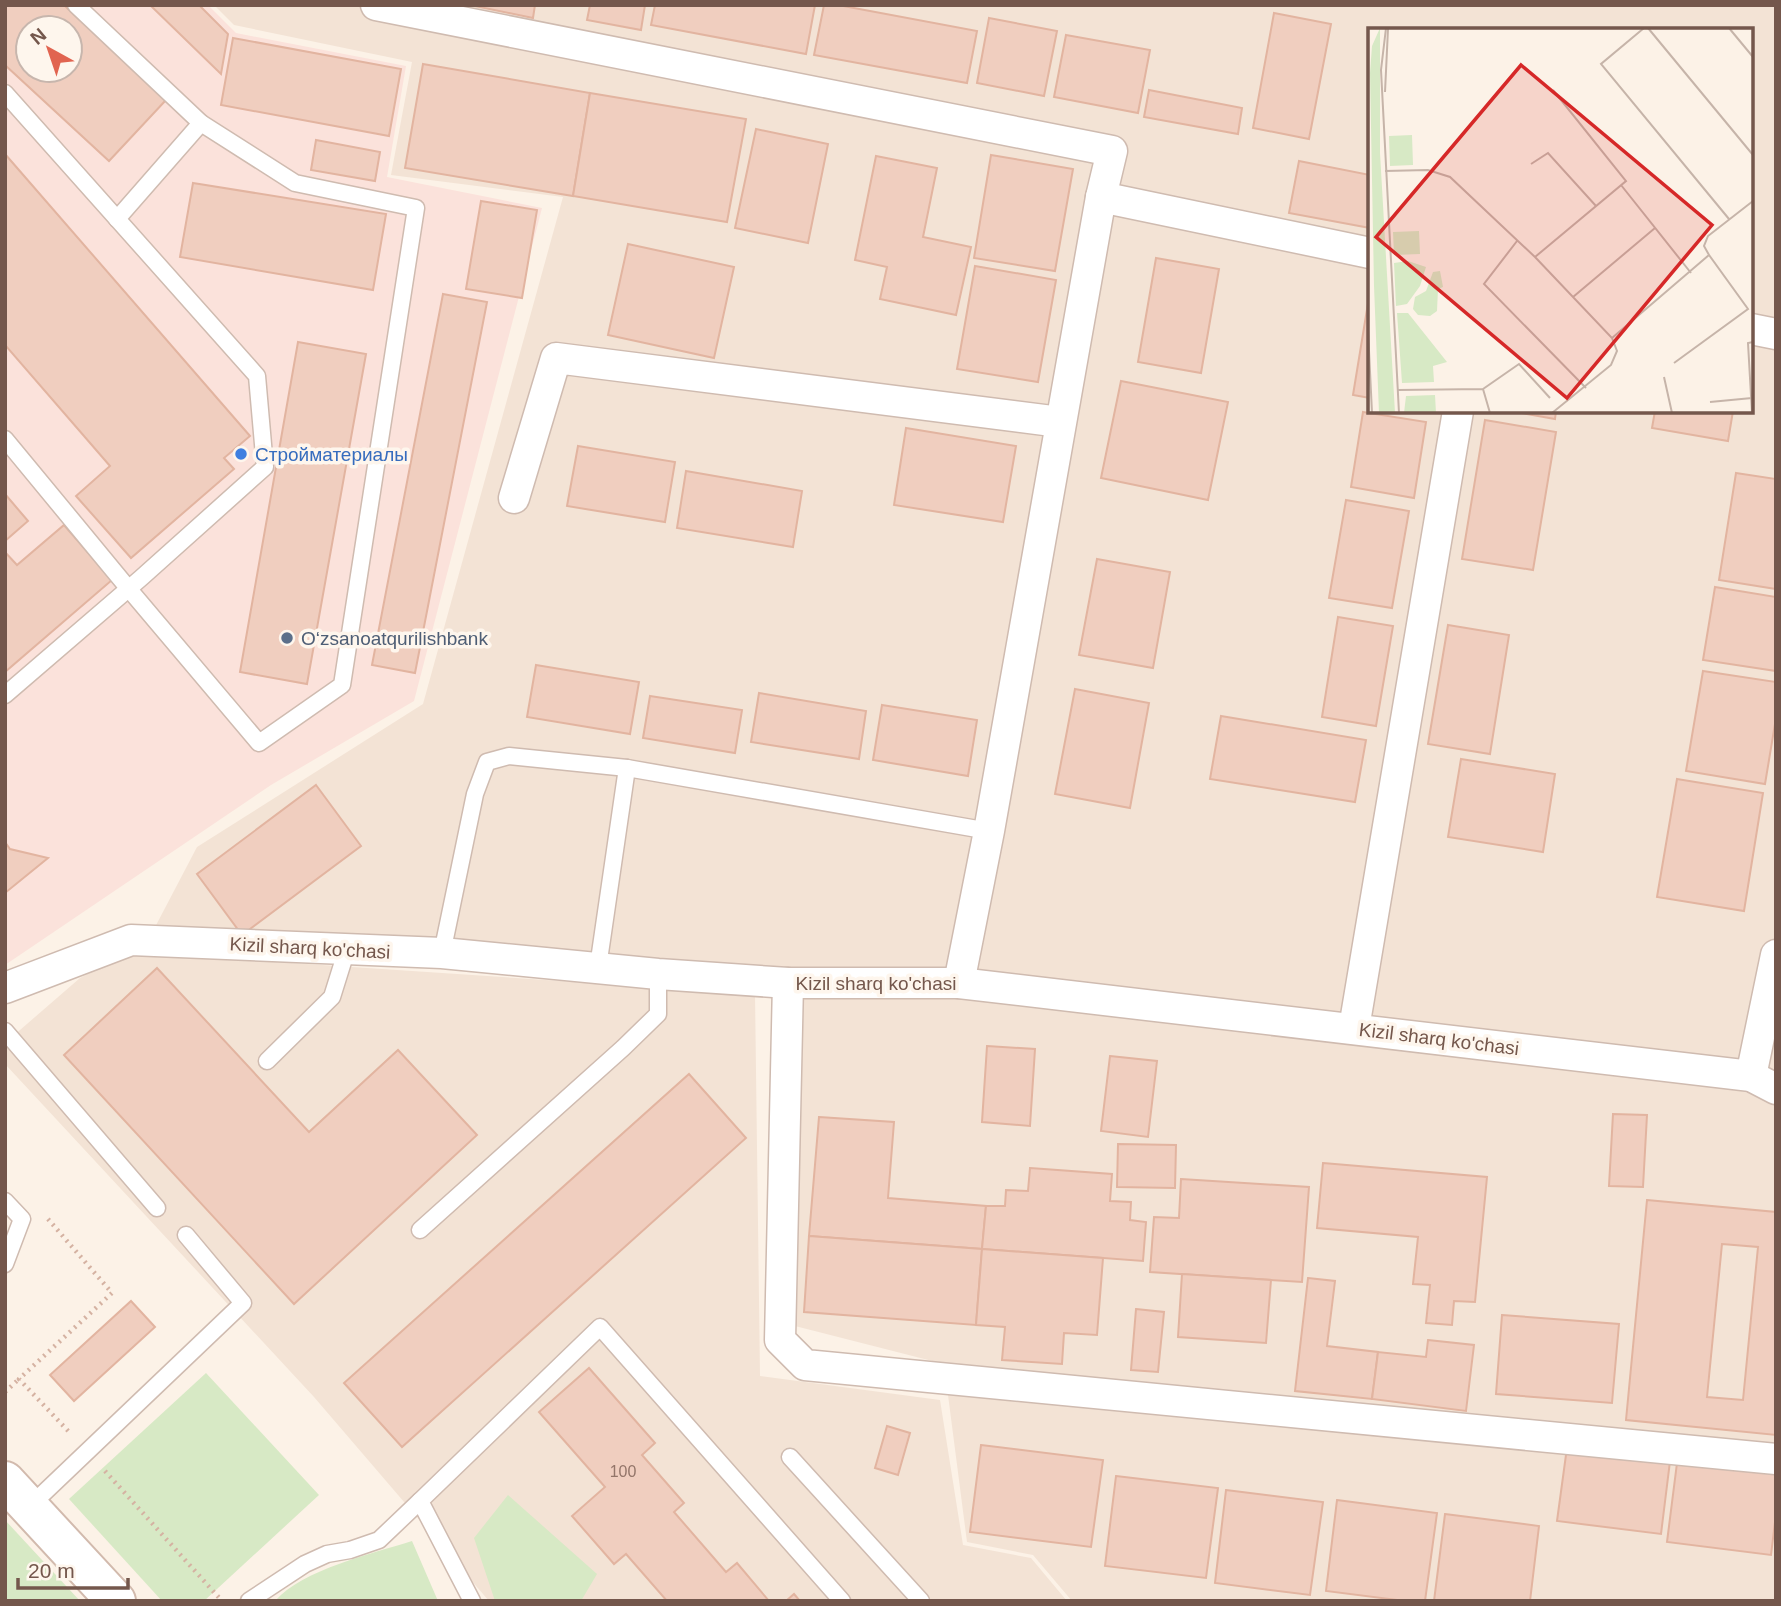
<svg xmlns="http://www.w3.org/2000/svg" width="1781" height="1606" font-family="Arial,sans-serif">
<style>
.residential{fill:#f3e3d5;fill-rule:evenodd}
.commercial{fill:#fbe2db;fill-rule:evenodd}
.green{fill:#d7e9c5}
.building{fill:#f0cebf;stroke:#e2b4a0;stroke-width:2;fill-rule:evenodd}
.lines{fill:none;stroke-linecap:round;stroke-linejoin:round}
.lane-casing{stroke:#cfbbb0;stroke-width:19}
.street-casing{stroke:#cfbbb0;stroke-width:33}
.secondary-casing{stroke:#d2baad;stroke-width:42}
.path{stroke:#d5b2a2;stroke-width:4.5;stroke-dasharray:2 5;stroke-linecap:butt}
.lane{stroke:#fff;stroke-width:16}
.street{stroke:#fff;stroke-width:30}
.secondary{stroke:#fff;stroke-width:38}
.shop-dot{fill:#3f7fe0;stroke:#fef6ed;stroke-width:2.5}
.service-dot{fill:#5c6f8a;stroke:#fef6ed;stroke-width:2.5}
.labels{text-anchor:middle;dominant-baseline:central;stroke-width:7;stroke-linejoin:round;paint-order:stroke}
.number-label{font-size:16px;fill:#937569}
.shop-label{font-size:19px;fill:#366cbe;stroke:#fef6ed;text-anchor:start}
.service-label{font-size:19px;fill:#4e5e75;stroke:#fef6ed;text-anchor:start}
.street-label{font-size:19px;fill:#74574c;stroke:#fef6ed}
.inset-road{fill:none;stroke:#c6b4a9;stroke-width:2}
.view{fill:#d62828;fill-opacity:0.15;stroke:#d62828;stroke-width:3.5}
.inset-edge{fill:none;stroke:#74574c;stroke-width:3.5}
</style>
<rect width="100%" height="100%" fill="#fcf2e7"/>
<g class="residential">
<path d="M214,5H1776V1601H1072L1033,1555L967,1542L944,1364L795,1326L804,969L153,931L197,847L423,704L563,197L391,175L412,62L234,25ZM1370,30H1751V411H1370Z"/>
<path d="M129,952L755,994L760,1376L940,1400L963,1545L1031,1558L1067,1601H489L314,1397L5,1064V1043L80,978Z"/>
</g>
<path class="commercial" d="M5,5H208L236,33L406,66L387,177L542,208L414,701L271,785L5,965ZM28,28H70V70H28Z"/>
<g class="green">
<path d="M206,1373L319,1495L204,1601H162L69,1499Z"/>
<path d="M508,1495L597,1574L581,1601H495L474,1538Z"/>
<path d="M5,1520L80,1601H5Z"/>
<path d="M412,1541L438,1601H275C303,1569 372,1554 412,1541Z"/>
</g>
<g class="building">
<path d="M5,5H64L166,100L109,161L5,65ZM28,28H70V70H28Z"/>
<path d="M150,5H199L228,34L221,74Z"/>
<path d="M470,5H535L533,18Z"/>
<path d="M590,5H645L641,30L587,20Z"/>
<path d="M655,5H815L806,54L651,25Z"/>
<path d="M824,5H838L977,31L967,83L814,55Z"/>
<path d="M1274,13L1331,24L1309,139L1253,128Z"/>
<path d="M989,18L1057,31L1044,96L977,83Z"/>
<path d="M1066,35L1150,50L1138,113L1054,97Z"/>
<path d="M233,38L401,69L389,136L221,105Z"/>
<path d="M423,64L590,93L573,196L405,168Z"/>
<path d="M1149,90L1242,108L1238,134L1144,117Z"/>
<path d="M590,93L746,119L727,222L573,196Z"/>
<path d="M756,129L828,144L808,243L735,228Z"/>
<path d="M316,140L380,152L375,181L311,170Z"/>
<path d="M5,154L250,436L224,458L234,469L131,558L76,496L110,466L5,345Z"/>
<path d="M991,155L1073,169L1055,271L974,258Z"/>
<path d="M876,156L937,168L923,237L971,247L956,315L880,299L887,267L855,260Z"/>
<path d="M1299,161L1370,175V228L1289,213Z"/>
<path d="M193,183L386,214L373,290L180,257Z"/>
<path d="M481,201L537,210L522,298L466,289Z"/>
<path d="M628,244L734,267L714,358L608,335Z"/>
<path d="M1156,258L1219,269L1201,373L1138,362Z"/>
<path d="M975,266L1056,280L1038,382L957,369Z"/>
<path d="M1370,291V398L1353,395Z"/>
<path d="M443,294L487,302L415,673L372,665Z"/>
<path d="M298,342L366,354L307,684L240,672Z"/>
<path d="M1121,381L1228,402L1208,500L1101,478Z"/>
<path d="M1510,411H1556L1555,419Z"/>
<path d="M1655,411H1733L1728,441L1652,428Z"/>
<path d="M1363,412L1426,422L1414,498L1351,487Z"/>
<path d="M1485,420L1556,432L1533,570L1462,559Z"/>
<path d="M906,428L1016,446L1003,522L894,505Z"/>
<path d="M578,446L675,462L665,522L567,506Z"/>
<path d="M686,471L802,491L793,547L677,528Z"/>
<path d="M1736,473L1776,479V589L1719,580Z"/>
<path d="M5,494L28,521L5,541Z"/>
<path d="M1346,500L1409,511L1392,608L1329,598Z"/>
<path d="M64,525L112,580L5,672V552L17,565Z"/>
<path d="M1097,559L1170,572L1153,668L1079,655Z"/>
<path d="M1715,587L1776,597V671L1703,660Z"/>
<path d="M1338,617L1393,626L1376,726L1322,717Z"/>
<path d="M1448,625L1509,635L1490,754L1428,744Z"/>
<path d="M536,665L639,682L630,734L527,717Z"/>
<path d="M1703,671L1776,682V718L1765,784L1686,771Z"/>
<path d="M1075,689L1149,703L1130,808L1055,794Z"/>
<path d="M759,693L866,711L859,759L751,742Z"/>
<path d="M650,696L742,710L735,753L643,738Z"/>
<path d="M882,705L977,720L968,776L873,760Z"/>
<path d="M1221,716L1366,740L1355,802L1210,779Z"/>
<path d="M1461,759L1555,774L1543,852L1448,837Z"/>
<path d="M1677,779L1763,793L1744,911L1657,897Z"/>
<path d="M316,785L361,846L242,935L197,874Z"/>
<path d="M5,842L10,849L48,858L5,893Z"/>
<path d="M157,968L309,1132L398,1050L477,1135L294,1304L64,1055Z"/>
<path d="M987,1046L1035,1049L1030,1126L982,1122Z"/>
<path d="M1110,1056L1157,1061L1148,1137L1101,1131Z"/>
<path d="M689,1074L746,1138L402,1447L344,1383Z"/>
<path d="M1613,1114L1647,1115L1643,1187L1609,1186Z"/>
<path d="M819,1117L894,1122L888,1198L986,1206L982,1249L809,1236Z"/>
<path d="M1118,1144L1176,1145L1175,1188L1117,1187Z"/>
<path d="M1323,1163L1487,1177L1475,1302L1454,1301L1452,1325L1426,1323L1430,1285L1413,1284L1418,1237L1317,1228Z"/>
<path d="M1030,1168L1112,1174L1110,1201L1131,1202L1130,1220L1146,1222L1143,1261L982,1249L986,1206H1005L1006,1190L1028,1191Z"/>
<path d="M1181,1179L1309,1187L1302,1282L1150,1272L1154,1217L1179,1218Z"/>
<path d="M1647,1200L1776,1212V1435L1626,1420ZM1722,1244L1758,1247L1743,1400L1707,1397Z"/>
<path d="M809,1236L982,1249L976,1325L804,1312Z"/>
<path d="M982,1249L1103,1258L1097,1335L1064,1333L1062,1364L1002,1360L1005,1327L976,1325Z"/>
<path d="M1182,1274L1271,1280L1266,1343L1178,1337Z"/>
<path d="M1308,1278L1335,1281L1327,1346L1378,1352L1372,1399L1295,1391Z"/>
<path d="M131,1301L155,1327L74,1401L50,1375Z"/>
<path d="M1136,1309L1164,1312L1158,1372L1131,1370Z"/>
<path d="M1502,1315L1619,1324L1612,1403L1496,1394Z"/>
<path d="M1428,1340L1474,1345L1466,1411L1372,1399L1378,1352L1426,1357Z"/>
<path d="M589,1368L655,1443L642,1455L684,1503L674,1512L726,1572L737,1563L769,1601H667L626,1554L614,1564L572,1516L605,1487L539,1412Z"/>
<path d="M887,1426L910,1433L898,1475L875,1468Z"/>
<path d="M1568,1440L1671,1453L1661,1534L1557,1521Z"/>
<path d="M981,1445L1103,1460L1091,1547L970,1532Z"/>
<path d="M1678,1455L1776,1467V1514L1771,1555L1667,1542Z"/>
<path d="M1116,1476L1218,1488L1206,1578L1105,1566Z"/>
<path d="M1226,1490L1323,1502L1310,1595L1215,1583Z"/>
<path d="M1337,1500L1437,1513L1425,1601H1405L1326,1591Z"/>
<path d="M1445,1514L1539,1526L1530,1601H1434Z"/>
<path d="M794,1594L800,1601H786Z"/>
</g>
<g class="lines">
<g class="lane-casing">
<g id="lane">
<path d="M5,93L257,376L265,467L141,578L5,695"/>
<path d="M117,219L201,123"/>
<path d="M5,439L128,588L259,743L342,685L416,208L295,183L201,123L76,5"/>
<path d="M442,953L475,794L487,762L509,756L627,768L989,831"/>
<path d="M598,967L627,768"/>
<path d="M5,1031L157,1208"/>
<path d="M267,1061L332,997L347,949"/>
<path d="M5,1201L22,1219L5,1264"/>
<path d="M420,1230L623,1048L658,1014V974"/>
<path d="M790,1457L921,1601"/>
<path d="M29,1507L243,1303L186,1235"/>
<path d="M249,1601L305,1564L327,1554L350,1550L379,1540L420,1501"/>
<path d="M472,1601L420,1501L600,1327L842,1601"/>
</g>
</g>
<g class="street-casing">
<g id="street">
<path d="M376,5L1112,151L1101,197L989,831L959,983"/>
<path d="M1101,197L1370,253"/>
<path d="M1751,329L1776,334"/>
<path d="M514,498L556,358L1060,422"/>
<path d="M788,983L780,1340L805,1365L1776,1459"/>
<path d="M5,988L131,940L442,953L658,974L788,983H959L1751,1076L1776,1089"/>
<path d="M1354,1028L1458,411"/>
<path d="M1751,1076L1776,955"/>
</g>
</g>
<g class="secondary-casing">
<path id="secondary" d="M5,1481L116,1601"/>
</g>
<g class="path">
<path d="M48,1219L112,1293L19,1379L71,1434"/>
<path d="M5,1392L19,1379"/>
<path d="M105,1471L222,1601"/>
</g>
<use href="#lane" class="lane"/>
<use href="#street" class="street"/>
<use href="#secondary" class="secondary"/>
</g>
<circle class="shop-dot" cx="241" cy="454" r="7"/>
<circle class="service-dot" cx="287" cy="638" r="7"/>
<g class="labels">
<g class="number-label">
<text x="623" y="1471">100</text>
</g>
<g class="shop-label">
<text x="255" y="454">Стройматериалы</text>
</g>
<g class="service-label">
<text x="301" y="638">Oʻzsanoatqurilishbank</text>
</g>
<g class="street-label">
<text transform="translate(310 948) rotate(3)">Kizil sharq ko'chasi</text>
<text x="876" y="983">Kizil sharq ko'chasi</text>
<text transform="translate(1439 1039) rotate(7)">Kizil sharq ko'chasi</text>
</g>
</g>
<g transform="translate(1368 28)">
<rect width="385" height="385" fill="#fcf2e7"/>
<path d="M12,0V125L27,385H11L6,258L2,45L4,18ZM44,107L45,137L22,138L21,108ZM51,203L52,226L26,227L25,204ZM40,233L58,239L52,258L39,276L28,278L26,235ZM72,243L75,259L70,261L69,283L62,288L50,287L45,281L47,269L58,263L65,244ZM29,285H40L79,334L65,338L66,354L34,355ZM67,367L68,385H36L38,368Z" fill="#d7e9c5"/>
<path class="inset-road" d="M18,0L13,42L31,385M276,0L233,36L361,191M280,0L385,127M361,0L385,29M17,64L20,1M163,136L180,125L228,178M17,143L60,142L82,149L167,229L244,310L249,323L243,337L184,385M253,157L323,245M149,213L116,256L218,360M341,227L336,218L340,208L385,173M167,229L258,153L185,62M205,269L287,200M0,302L4,385M244,310L341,227L380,281L306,335M296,349L304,385M115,361L151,336L182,370M30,362L115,361L122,385M342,374L384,370M384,385L380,315L385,314"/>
<path class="view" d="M153,37L344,197L199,370L8,209Z"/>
<rect width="385" height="385" class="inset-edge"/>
</g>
<rect width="1781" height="1606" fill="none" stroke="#74574c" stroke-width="14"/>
<g transform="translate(49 49) rotate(320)"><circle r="33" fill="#fef6ed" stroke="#c7b6ad" stroke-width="2"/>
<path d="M0-5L12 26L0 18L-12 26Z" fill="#e16450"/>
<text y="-10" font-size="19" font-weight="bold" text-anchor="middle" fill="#74574c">N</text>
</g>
<path d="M18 1578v10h110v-10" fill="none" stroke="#74574c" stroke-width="3.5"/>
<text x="28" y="1578" font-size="21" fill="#74574c" stroke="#fef6ed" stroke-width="5" paint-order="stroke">20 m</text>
</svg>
